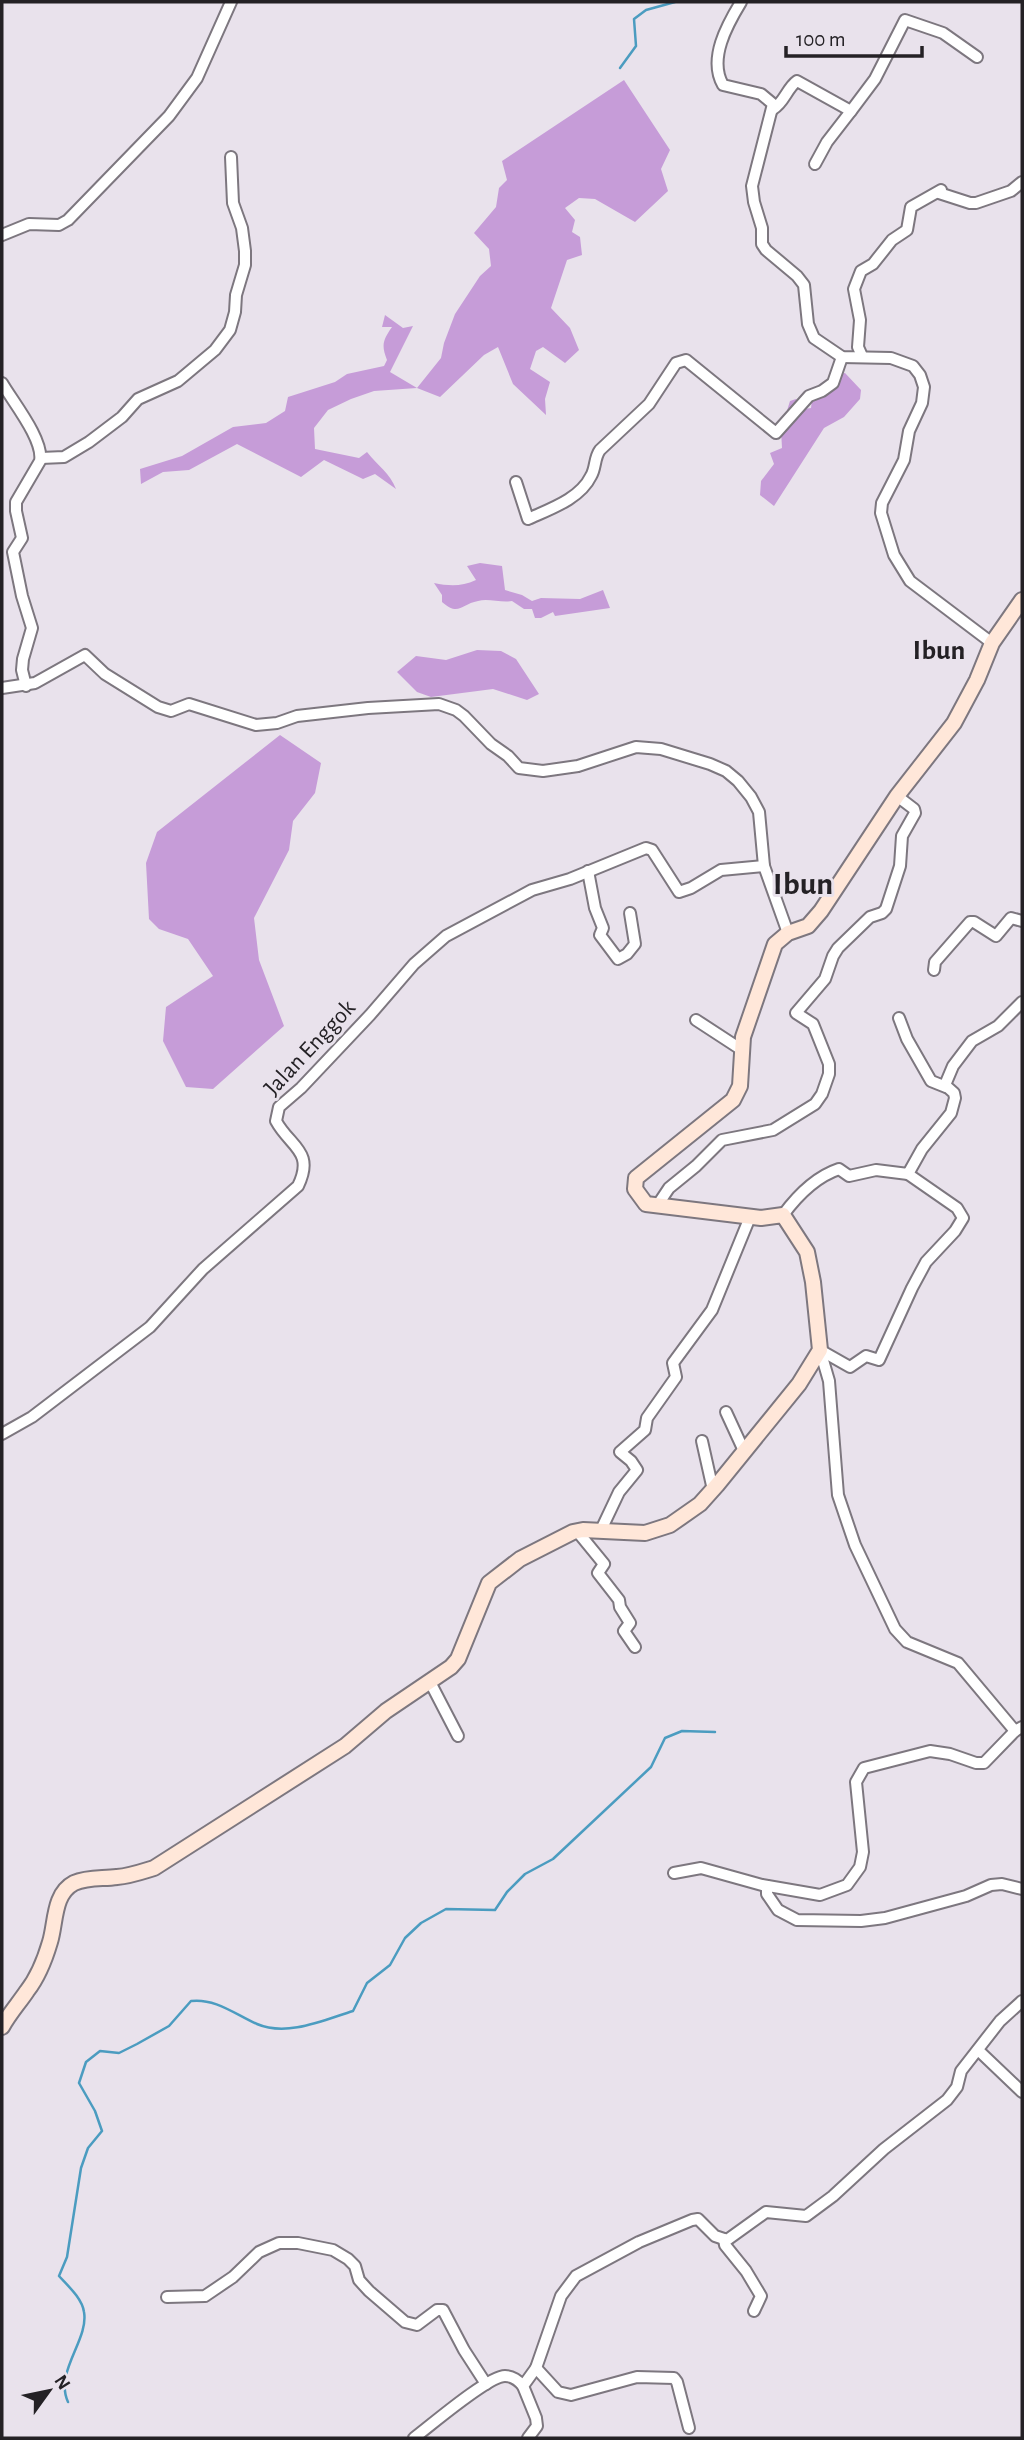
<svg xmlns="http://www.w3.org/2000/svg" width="1024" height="2440" font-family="'Alegreya Sans',sans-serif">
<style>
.forest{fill:#c69cd8}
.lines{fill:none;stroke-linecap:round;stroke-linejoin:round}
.stream{stroke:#4b9cc0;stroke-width:2.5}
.street-casing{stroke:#7d777f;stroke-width:14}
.secondary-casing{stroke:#7d777f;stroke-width:18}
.street{stroke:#fff;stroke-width:10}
.secondary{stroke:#ffe7d9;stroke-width:14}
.labels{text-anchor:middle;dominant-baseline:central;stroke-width:6;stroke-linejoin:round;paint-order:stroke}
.street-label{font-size:24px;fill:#242125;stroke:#e9e2ec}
.quarter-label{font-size:28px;font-weight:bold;fill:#242125;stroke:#e9e2ec}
.district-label{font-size:32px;font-weight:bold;fill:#242125;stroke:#e9e2ec}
</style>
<rect width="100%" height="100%" fill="#e9e2ec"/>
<g class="forest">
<path d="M624,80L670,150L661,169L668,191L635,222L595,199L579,198L565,208L575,220L572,232L580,237L582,255L567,260L551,308L570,328L579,350L565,363L543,347L536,351L530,369L550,382L545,399L546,415L513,384L498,347L484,355L440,397L417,388L374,391L351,399L328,410L314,428L315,449L359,458L367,452C378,466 390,473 396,489L375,474L363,479L324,460L301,477L237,444L189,470L163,472L141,484L140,469L182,456L233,427L266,423L285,411L288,397L335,382L347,374L384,366L387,360C381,345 383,340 392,327H382L385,315L403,328L413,326L390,372L417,388L441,358L444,343L455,314L480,276L491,266L489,249L474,233L496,207L499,188L507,180L502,161Z"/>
<path d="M845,373L861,390L860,399L844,417L824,428L774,506L760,495L761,481L774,464L770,453L782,448L781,430L790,401L796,399L804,409L811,408L813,392L840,374Z"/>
<path d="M480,563L502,566L505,590L522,595L532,601L541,598L580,599L603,590L610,608L555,616L553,612L541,618H535L532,609H524L512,601C501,603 488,598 478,601C461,604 459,617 442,602V595L434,583C449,586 461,587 476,580L467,566Z"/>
<path d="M477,650L501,651L516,659L539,694L527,700L493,689L431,697L417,692L397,672L416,656L446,660Z"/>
<path d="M280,735L321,763L315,793L293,821L289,850L254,918L259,960L284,1026L213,1089L186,1087L163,1041L166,1007L213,976L188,939L159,929L149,919L146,863L157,832Z"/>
</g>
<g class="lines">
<g class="stream">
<path d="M620,68L636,46L634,19L646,10L675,2"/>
<path d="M68,2402C54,2372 89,2340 84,2312C82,2298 67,2285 59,2276L67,2257L81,2168L88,2148L102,2131L95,2111L79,2083L86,2062L100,2051L119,2053L137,2044L169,2026L191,2001C216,1998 236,2015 257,2024C287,2037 324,2020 353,2011L367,1983L390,1965L405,1938L421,1923L446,1909L495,1910L507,1892L525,1874L553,1859L651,1767L665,1738L682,1731L715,1732"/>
</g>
<g class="street-casing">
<g id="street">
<path d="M741,2C727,25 708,59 723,85L761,94L773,104L752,186L754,202L762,228V244L766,250L797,276L804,285L808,324L814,338L842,357L891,358L913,366L920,375L924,387L922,403L909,431L904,460L882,503L881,513L894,555L910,581L992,643"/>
<path d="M773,109C784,103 787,88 797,81L851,111L875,79L905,20L943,33L977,57"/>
<path d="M815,164L827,142L851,111"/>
<path d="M939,193L970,203H976L1011,191L1022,182"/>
<path d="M2,235L29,224L59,225L68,220L169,116L197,78L231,2"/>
<path d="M862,356L858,347L860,320L854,289L861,271L873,264L892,240L907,230L911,207L941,190"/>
<path d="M2,383C13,402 44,440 40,461L16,502V511L22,538L13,552L22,596L32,628L23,659L22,670L26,686"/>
<path d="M41,458L64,457L89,442L122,417L138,399L178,381L215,350L230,330L235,312L236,295L245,265V251L242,228L233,203L231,157"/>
<path d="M516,482L528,519C550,509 580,499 591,476C596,468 594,458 600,450L649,404L676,363L686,360L776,433L809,396L822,391L833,383L842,357"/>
<path d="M2,688L35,683L85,655L105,674L158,707L171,711L189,704L256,725L277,723L297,716L368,708L439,704L456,710L464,716L491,744L508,756L519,768L543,771L578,766L636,747L661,749L710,764L726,771L738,781L751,797L759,812L764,866L788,933"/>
<path d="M588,871L595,908L603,928L600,935L618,959L627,954L635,944L630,913"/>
<path d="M934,970L935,962L970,922H974L996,936L1011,918L1022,921"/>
<path d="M899,1018L907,1039L931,1081L946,1087"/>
<path d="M696,1020L742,1050"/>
<path d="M657,1206L669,1188L696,1166L722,1140L773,1130L815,1104L822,1094L829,1074V1064L813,1024L796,1013L825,979L833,956L838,948L870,917L882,913L886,909L900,866L902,836L915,813L914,809L897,796"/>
<path d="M783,1215C797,1196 815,1177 839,1169L849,1176L876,1170L908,1174L922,1149L951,1113L955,1098L954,1093L945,1085L953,1066L972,1041L998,1026L1022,1002"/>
<path d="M820,1350L829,1381L838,1495L855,1545L895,1629L907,1642L958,1663L1015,1731L1022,1727"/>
<path d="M820,1350L850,1367L866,1356L879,1360L912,1288L926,1262L955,1231L963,1218L957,1208L908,1174"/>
<path d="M726,1412L744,1451"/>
<path d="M2,1434L32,1417L150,1327L203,1269L298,1186C315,1151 290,1147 276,1121L279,1107L301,1088L370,1015L414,964L446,936L532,890L570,879L646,848L652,850L679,892L691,888L721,870L764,866"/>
<path d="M702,1441L713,1490"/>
<path d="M601,1530L619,1492L637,1470L631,1461L620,1452L645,1430L647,1418L676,1377L673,1363L712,1310L750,1217"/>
<path d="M577,1531L604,1564L598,1573L619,1600L620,1607L630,1623L624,1631L635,1647"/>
<path d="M430,1682L458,1736"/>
<path d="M674,1873L701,1868L762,1885L820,1895L847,1885L860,1867L863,1852L856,1782L864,1768L930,1751L950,1754L976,1763H984L1015,1731"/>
<path d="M767,1886V1894L778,1910L797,1920L861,1921L885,1918L966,1896L991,1885L1002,1884L1022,1889"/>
<path d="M978,2050L1022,2092"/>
<path d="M724,2239L725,2245L746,2271L761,2296L754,2311"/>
<path d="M167,2297L205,2296L233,2277L259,2252L279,2243H298L333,2250L348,2259L355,2266L359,2280L369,2291L405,2322L417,2325L437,2310H443L464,2350L486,2384"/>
<path d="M536,2368L558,2392L571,2395L637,2377L674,2378L677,2382L689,2428"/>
<path d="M414,2438C430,2426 488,2376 505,2376C512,2376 519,2381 523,2386"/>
<path d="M528,2438L537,2426L536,2418L523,2386L536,2368L561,2296L576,2276L639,2242L692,2220L698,2219L715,2236L727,2240L766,2212L806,2216L833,2196L884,2149L947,2100L957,2087L961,2071L1000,2021L1022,2001"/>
</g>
</g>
<g class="secondary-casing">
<path id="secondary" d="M2,2027C9,2014 19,2003 27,1991C38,1977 45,1959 50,1942C56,1923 53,1894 74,1883C88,1877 102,1879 117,1877C130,1876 141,1872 154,1868L345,1746L386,1711L451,1667L458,1659L489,1583L520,1559L573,1532L583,1530L645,1533L670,1525L700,1504L717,1485L799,1384L820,1350L813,1282L807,1252L783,1215L761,1218L646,1204L635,1189L636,1178L733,1100L740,1086L743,1037L775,944L788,933L808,926L821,911L897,796L954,723L977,680L992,643L1022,600"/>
</g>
<use href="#street" class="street"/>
<use href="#secondary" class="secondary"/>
</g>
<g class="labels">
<g class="street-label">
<text transform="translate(310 1048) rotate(-47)">Jalan Enggok</text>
</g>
<g class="quarter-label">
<text x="939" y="651">Ibun</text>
</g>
<g class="district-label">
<text x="803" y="884">Ibun</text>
</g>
</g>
<rect width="1024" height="2440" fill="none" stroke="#242125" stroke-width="7"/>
<g transform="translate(49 2391) rotate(57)" stroke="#e9e2ec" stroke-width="5" paint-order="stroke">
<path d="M0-5L12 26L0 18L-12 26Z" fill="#242125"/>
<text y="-10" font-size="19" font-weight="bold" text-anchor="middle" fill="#242125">N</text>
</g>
<path d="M786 46v10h136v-10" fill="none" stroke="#242125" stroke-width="3.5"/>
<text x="796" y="46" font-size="21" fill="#242125" stroke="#e9e2ec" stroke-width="5" paint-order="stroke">100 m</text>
</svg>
